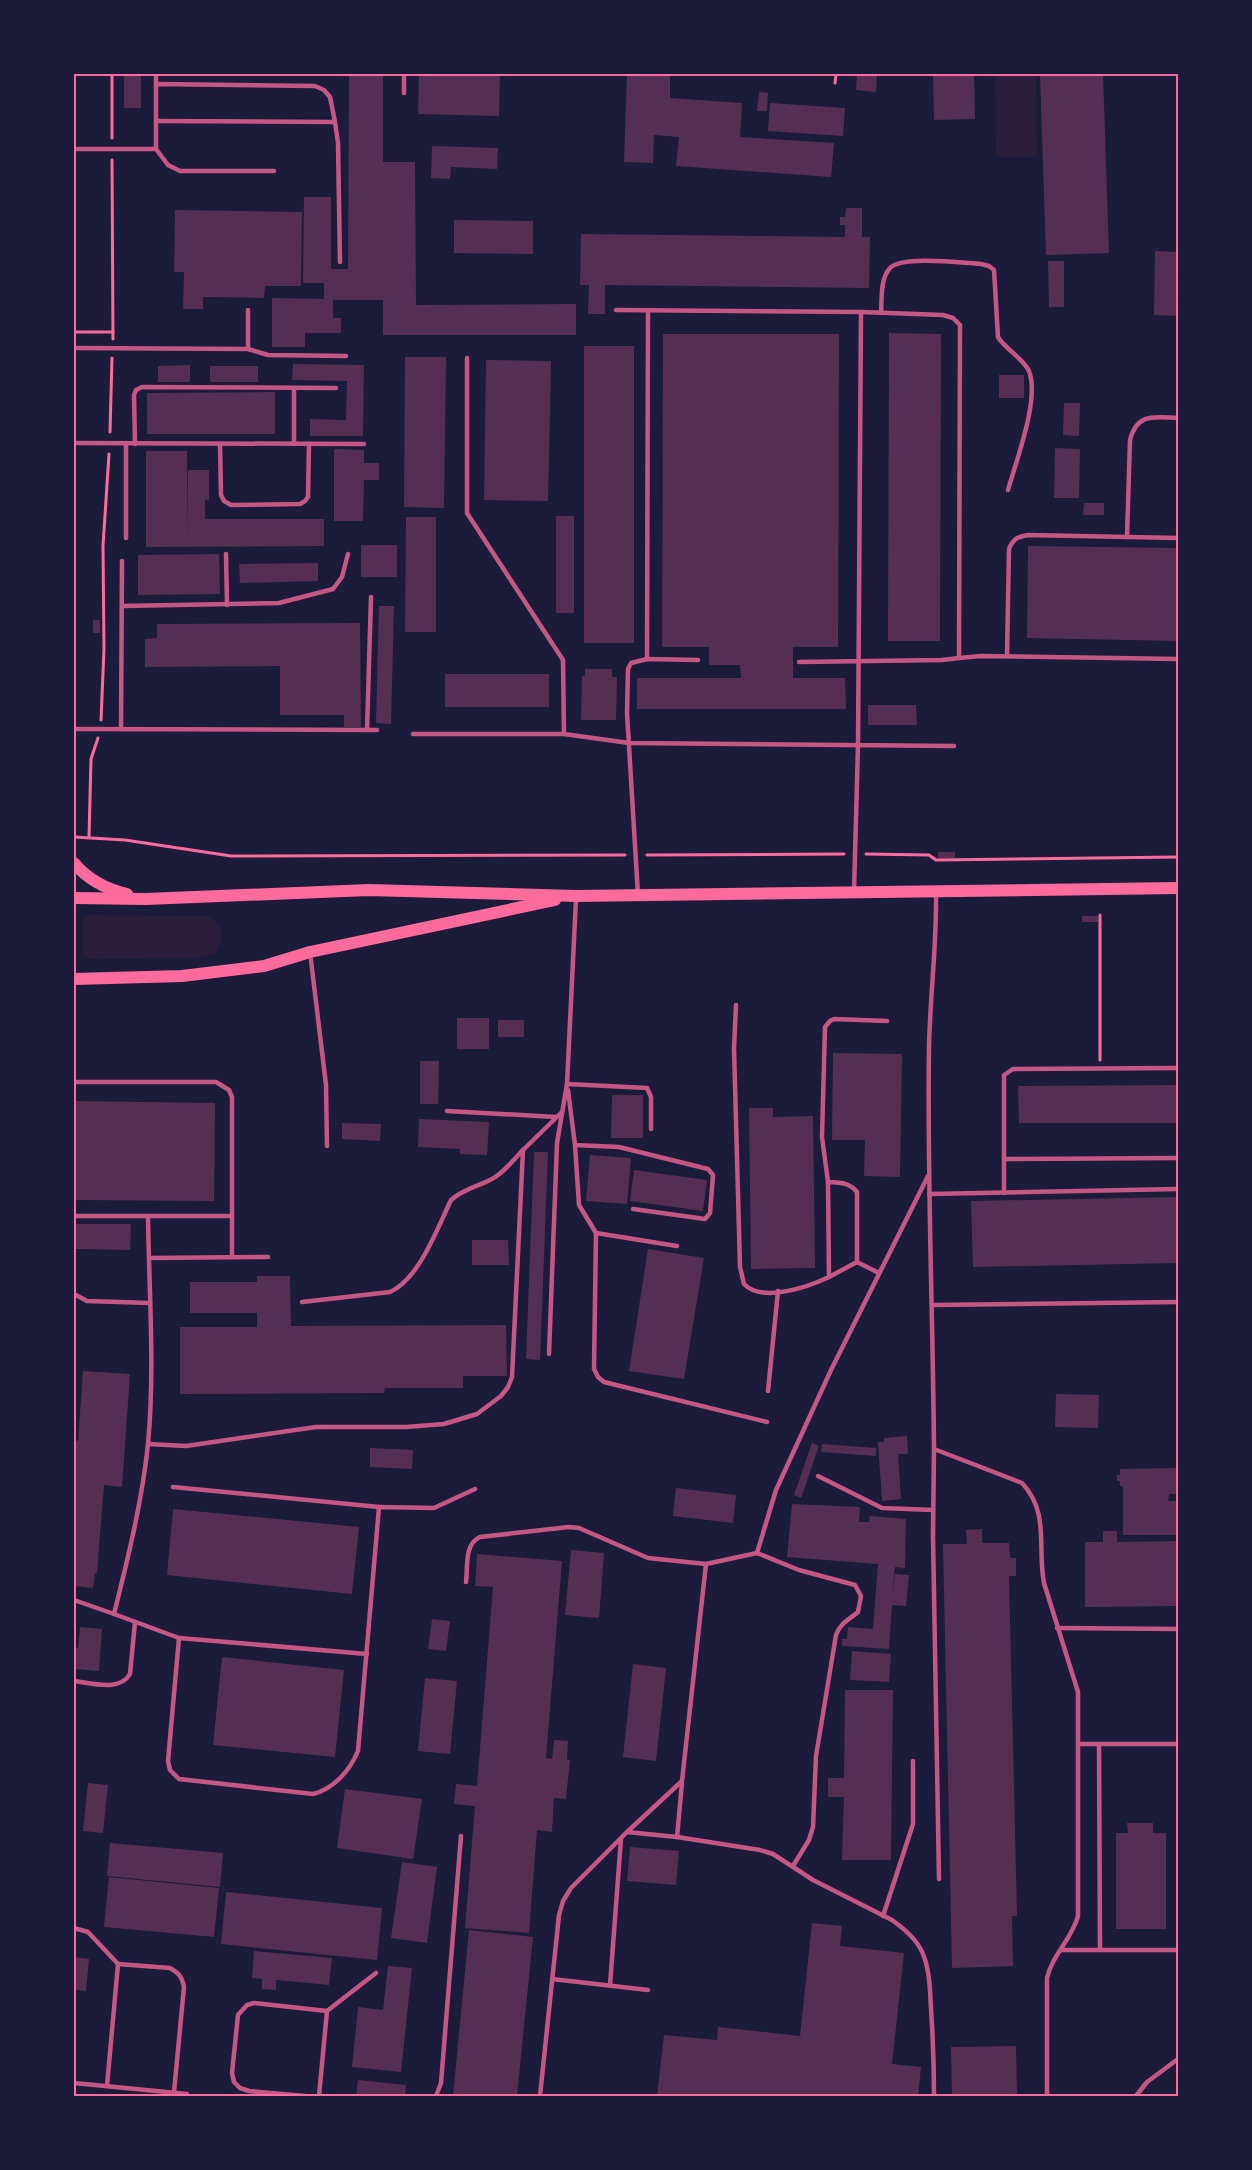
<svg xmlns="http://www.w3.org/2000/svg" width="1252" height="2170" font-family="Lato,sans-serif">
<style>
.green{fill:#2a1e3b}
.building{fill:#542f53}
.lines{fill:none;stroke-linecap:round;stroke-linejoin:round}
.path{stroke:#ff6b9d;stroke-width:3}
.service{stroke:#c65784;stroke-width:4.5}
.secondary{stroke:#ff6b9d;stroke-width:12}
.neatline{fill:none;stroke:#ff6b9d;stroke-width:2}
</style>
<rect width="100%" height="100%" fill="#1b1b3a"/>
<g class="green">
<path d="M995,74H1036L1037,157H996Z"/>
<path d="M88,915L207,916C224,925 226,937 216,953L199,958L91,959L85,957L83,953V921L84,916Z"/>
</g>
<g class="building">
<rect x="124" y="74" width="17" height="34"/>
<path d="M349,74H383V162H415L416,305L576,304V335H383V300H333V318H341V333H305V347H272V298L324,299V283H303L304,197H331V269H348Z"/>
<path d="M419,74H500L499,116L418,114Z"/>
<path d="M627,74H670V98L742,103L740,137L834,143L831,177L676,166L679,137L654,135L653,163L624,162Z"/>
<path d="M857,74H877L876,92L856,90Z"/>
<path d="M933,74H974L975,119L934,120Z"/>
<path d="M1040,74H1103L1109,253L1046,255Z"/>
<path d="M759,92L768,93L767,111H757Z"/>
<path d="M770,103L845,108L843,136L768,131Z"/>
<path d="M432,146L498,148L497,169L451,167L450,179L431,178Z"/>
<path d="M846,208H862V237H870L869,288L605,285V314H588L589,285H580L581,234L845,237V225H840V217H845Z"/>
<path d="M175,210L302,212L301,286H265L264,298L203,297V309H183L184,272H174Z"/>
<path d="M454,220L533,221V254L454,253Z"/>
<path d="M1155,251L1178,252V316L1154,315Z"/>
<path d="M1048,261H1064V307H1049Z"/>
<path d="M889,333L941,334L940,641H888Z"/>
<path d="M663,334H839L838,647H793V678H845L846,709H637V678H741L740,665H709V647H662Z"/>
<rect x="584" y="346" width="50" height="297"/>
<path d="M405,357H446L444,508L404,507Z"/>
<path d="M486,360L551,361L548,501L484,500Z"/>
<path d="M293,364L364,365L363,436H310V419L346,420L347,381L292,380Z"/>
<path d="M190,365V382H158V366Z"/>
<rect x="210" y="366" width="48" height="16"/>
<rect x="999" y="375" width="25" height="23"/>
<path d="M275,392V434H147V393Z"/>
<path d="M1064,403H1080L1079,436L1063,435Z"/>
<path d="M1055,448L1080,449L1079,498H1054Z"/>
<path d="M334,449L364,450V463H379V480H364L363,521H334Z"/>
<path d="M146,451H187L188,541V470H209V500H205V519H324V546L146,547Z"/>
<path d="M1084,503H1104V515H1083Z"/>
<rect x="556" y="516" width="18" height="97"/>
<path d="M406,517H436V632H405Z"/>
<rect x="361" y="545" width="36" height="32"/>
<path d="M1028,546L1178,548V641L1027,638Z"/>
<path d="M219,554L220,594L138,595V555Z"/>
<path d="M318,563V581L240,583L239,564Z"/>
<path d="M379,606H394L391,724L376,723Z"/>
<rect x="93" y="620" width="7" height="13"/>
<path d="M360,623L361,727H344V715H280V666L145,667V639L157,638V624Z"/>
<path d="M585,669H612V677H617L616,720H581L582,676H585Z"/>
<rect x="445" y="674" width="104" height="33"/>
<path d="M868,705H916L917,725H868Z"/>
<rect x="938" y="852" width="17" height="6"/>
<rect x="1082" y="916" width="16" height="6"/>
<rect x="457" y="1018" width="32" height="31"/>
<rect x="498" y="1020" width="26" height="17"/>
<path d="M833,1053L902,1054L900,1177L864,1176L865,1140H832Z"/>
<path d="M420,1061H439L438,1104H420Z"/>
<path d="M1178,1085V1123H1019L1018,1086Z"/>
<path d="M612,1095H643V1138H611Z"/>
<path d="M74,1101L215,1103L214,1201L74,1200Z"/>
<path d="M749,1108H773V1117L813,1116L815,1268L751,1269Z"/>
<path d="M419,1119L489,1122L487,1155L460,1154V1149L418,1147Z"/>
<path d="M342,1123L381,1124L380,1141L342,1139Z"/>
<path d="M534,1152H548L540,1360L526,1359Z"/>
<path d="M590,1155L631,1158L627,1204L586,1201Z"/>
<path d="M634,1170L707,1180L703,1211L630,1201Z"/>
<path d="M1178,1197V1263L973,1267L971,1201Z"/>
<path d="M75,1224H131L130,1250L75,1249Z"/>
<path d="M472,1240H508L509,1265H472Z"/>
<path d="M648,1249L704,1258L684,1379L629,1371Z"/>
<path d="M257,1276H290L291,1326L506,1325L507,1376H463V1388H385L384,1393L180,1394V1327H257V1313H190V1282H257Z"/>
<path d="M83,1371L130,1374L122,1487L104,1485L97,1573H95L93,1588L74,1586V1440L78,1441Z"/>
<path d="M1056,1394L1099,1395L1098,1428L1055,1427Z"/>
<path d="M907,1436L908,1454H898L901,1499L882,1501L878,1442H884V1438Z"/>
<path d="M812,1443L819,1446L801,1498L794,1495Z"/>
<path d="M822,1444L876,1448V1456L821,1452Z"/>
<path d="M370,1448L413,1450L412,1469L370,1467Z"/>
<path d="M1178,1468V1494H1169L1168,1501H1176V1535H1123V1486H1120V1481H1117V1475H1120V1469Z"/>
<path d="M676,1488L736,1495L733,1523L673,1516Z"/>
<path d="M792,1504L860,1507L859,1522H869L870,1516L906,1519L905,1568L895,1567L892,1599L895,1574L909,1575L906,1606L892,1605L889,1649L842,1646V1639H847L848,1627L873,1629L878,1564L787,1557Z"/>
<path d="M173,1509L359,1527L352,1594L167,1575Z"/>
<path d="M982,1529V1543H1009L1010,1558H1016V1576H1009L1017,1916H1012L1013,1966L952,1968L943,1544H967L966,1530Z"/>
<path d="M1103,1531H1117V1542L1178,1541V1606L1085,1607V1542H1103Z"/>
<path d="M571,1550L604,1553L599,1618L565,1615Z"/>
<path d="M477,1554L562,1561L546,1758L552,1759L554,1740L568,1741L567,1760H570L566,1799L554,1798L552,1832L537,1830L529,1933L465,1928L475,1806L454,1804L456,1784L477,1786L493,1587L475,1586Z"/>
<path d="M432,1619L450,1621L446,1651L428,1649Z"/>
<path d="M80,1627L102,1629L99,1671L74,1669V1648H78Z"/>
<path d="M852,1651L891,1654L889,1682L850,1680Z"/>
<path d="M222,1657L344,1670L335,1757L213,1745Z"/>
<path d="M633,1664L666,1668L656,1761L623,1757Z"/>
<path d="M425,1678L457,1681L450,1754L418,1751Z"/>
<path d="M845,1690H893L891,1860H842L844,1797H828V1778H844Z"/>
<path d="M88,1783L108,1785L103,1833L83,1831Z"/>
<path d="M345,1789L422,1799L413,1859L337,1848Z"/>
<path d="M1127,1823H1153V1833H1166V1929H1116V1833H1128Z"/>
<path d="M110,1843L223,1853L220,1887L107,1876Z"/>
<path d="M630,1847L679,1851L676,1885L627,1881Z"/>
<path d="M402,1862L437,1867L427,1943L391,1938Z"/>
<path d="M109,1877L219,1888L214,1937L104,1927Z"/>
<path d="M226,1892L382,1908L377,1960L221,1944Z"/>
<path d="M812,1923L842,1926L840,1946L904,1953L892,2064L921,2067L918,2096H657L664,2035L717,2040L718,2027L800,2036Z"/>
<path d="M469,1930L533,1937L517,2096H453Z"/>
<path d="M254,1951L332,1958L329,1985L276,1980V1990L262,1989V1979L252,1978Z"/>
<path d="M74,1957L89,1959L86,1991L74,1990Z"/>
<path d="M388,1966L412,1968L401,2072L352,2067L358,2007L383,2010Z"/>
<path d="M1016,2046L1017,2096H952L951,2047Z"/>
<path d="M358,2080L406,2085L405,2096H356Z"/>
</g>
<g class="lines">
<g class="path">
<path d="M112,74V138"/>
<path d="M835,83L836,74"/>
<path d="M112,160L113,339"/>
<path d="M74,332H113"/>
<path d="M110,432L112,358"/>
<path d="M101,720L104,649L103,546L109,454"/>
<path d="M74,837L125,840L231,856L625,855"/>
<path d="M89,837L91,759L98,738"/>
<path d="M866,854L929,855L936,860L1178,857"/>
<path d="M647,855L844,854"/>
<path d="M1100,1060V915"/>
</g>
<g class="service">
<path d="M156,84V74"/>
<path d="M404,93V74"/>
<path d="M156,121L335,122"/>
<path d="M74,149H156L168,165L180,171H274"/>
<path d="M156,149V84L315,86L324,90L330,97L335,122L338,143L340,262"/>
<path d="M248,310V349"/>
<path d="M616,310L861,312L858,745L854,892"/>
<path d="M881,313C882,299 880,279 890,268C902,255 963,263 981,264L989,266L994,270L998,337C1005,349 1023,358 1029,371C1040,399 1016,461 1008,490"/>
<path d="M74,348L248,349L268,355L346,356"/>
<path d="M467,358V513L563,660L564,734L629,743L954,746"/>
<path d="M74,443L364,444"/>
<path d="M126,443V538"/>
<path d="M135,444L134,395L136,390L142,387L336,388"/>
<path d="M220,444L221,495L224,501L231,505L300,504L305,501L308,497L309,444"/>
<path d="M294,444V388"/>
<path d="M1127,537L1130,440C1137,412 1155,417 1178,418"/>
<path d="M226,554L227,605"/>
<path d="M122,606L279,603L333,589L342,577L348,554"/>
<path d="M1007,656L1009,549C1013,539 1017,537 1028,535L1178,538"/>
<path d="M959,658L981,656L1178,659"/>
<path d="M647,659L648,311"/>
<path d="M799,662L942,660L959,658L960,325L953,318L943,315L861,312"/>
<path d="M74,729L377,730"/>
<path d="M121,729L122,561"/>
<path d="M367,730L371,597"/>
<path d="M413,734H564"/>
<path d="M936,892C937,944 930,995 929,1047C927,1181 933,1315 934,1449L1022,1483C1050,1513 1037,1547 1044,1583L1078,1692V1916C1072,1939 1052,1955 1047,1978V2096"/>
<path d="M638,895L627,713L628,669L631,663L647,659L698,660"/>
<path d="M310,952L326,1085L327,1146"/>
<path d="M736,1005L734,1048L740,1267L744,1284C762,1303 808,1287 829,1277L828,1182L822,1137L825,1027L830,1021L834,1019L887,1021"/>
<path d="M74,1082H216L229,1090L232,1097V1257"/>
<path d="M567,1084L647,1088L651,1097V1129"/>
<path d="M568,1090L575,1145L619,1147L708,1169L713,1175L710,1213L705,1219L633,1209"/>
<path d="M447,1111L556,1117"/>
<path d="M575,1145L579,1205L596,1233L677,1246"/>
<path d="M1004,1159L1178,1158"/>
<path d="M828,1182C840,1183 849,1182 857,1192V1262"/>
<path d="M1004,1193V1075L1013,1069L1178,1068"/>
<path d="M929,1194L1178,1189"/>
<path d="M74,1216H232"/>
<path d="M596,1233L594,1369L598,1377L604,1382L767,1422"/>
<path d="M149,1258L268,1257"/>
<path d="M829,1277L857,1262L879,1273"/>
<path d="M74,1294L87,1301L150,1303"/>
<path d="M302,1302L390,1292C419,1279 437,1229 451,1200C463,1189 476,1187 490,1180C503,1174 513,1160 523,1150"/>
<path d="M933,1305L1178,1302"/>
<path d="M549,1354L557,1143L567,1084L576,899"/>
<path d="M768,1391L778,1291"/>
<path d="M148,1444L186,1446L316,1427H406L444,1424L477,1414L501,1396L508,1387L512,1377L523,1150L562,1112"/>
<path d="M934,1449L933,1536L939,1879"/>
<path d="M818,1476L882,1508L933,1510"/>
<path d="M173,1487L379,1507"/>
<path d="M757,1553L776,1490L831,1370L928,1176"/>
<path d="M466,1582C468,1567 464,1544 480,1537L569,1527L579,1528L648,1558L706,1564"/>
<path d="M74,1600L114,1614C128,1558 142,1502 148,1444C155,1369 149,1292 148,1216"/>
<path d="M114,1614L179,1638L168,1761L170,1770L179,1779L313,1794C334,1789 350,1770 358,1751L379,1507L434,1508L475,1489"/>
<path d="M1057,1628L1178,1629"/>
<path d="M179,1638L367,1654"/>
<path d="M74,1681C91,1683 120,1692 130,1674L135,1622"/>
<path d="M1079,1744H1099L1100,1950"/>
<path d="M1099,1744H1178"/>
<path d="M627,1832L677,1837L760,1850L773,1854L813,1880L892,1920C904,1929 917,1939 923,1954C930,1971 930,1991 931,2009C933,2038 934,2067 934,2096"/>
<path d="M677,1837L682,1783"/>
<path d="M883,1916L913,1824V1761"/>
<path d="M74,1928L88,1932L118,1964"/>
<path d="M1061,1950H1178"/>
<path d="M552,1979L648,1990"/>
<path d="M610,1985L621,1839"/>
<path d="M74,2083L187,2094"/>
<path d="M107,2086L118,1964L170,1968C179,1973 182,1977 184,1987L174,2092"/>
<path d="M305,2096L249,2091L240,2088L234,2082L232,2073L238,2015L247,2005L254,2003L327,2011"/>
<path d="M319,2096L327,2011L376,1973"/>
<path d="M436,2096L441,2083L461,1836"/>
<path d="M540,2096L559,1915L563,1901L571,1888L627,1832L682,1781L706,1564L757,1553L799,1570L855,1585L861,1596L858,1612C849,1620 840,1623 836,1635L816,1756L813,1827L809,1840L793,1866"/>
<path d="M1136,2096L1147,2082L1178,2059"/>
</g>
<g class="secondary">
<path d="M74,863C88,880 106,889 127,894"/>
<path d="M74,898L146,899L369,890L576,896L1178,888"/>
<path d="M74,979L182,976L264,966L310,952L555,900"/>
</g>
</g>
<rect width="1252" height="2170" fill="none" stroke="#1b1b3a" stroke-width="150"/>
<rect x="75" y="75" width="1102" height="2020" class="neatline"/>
</svg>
